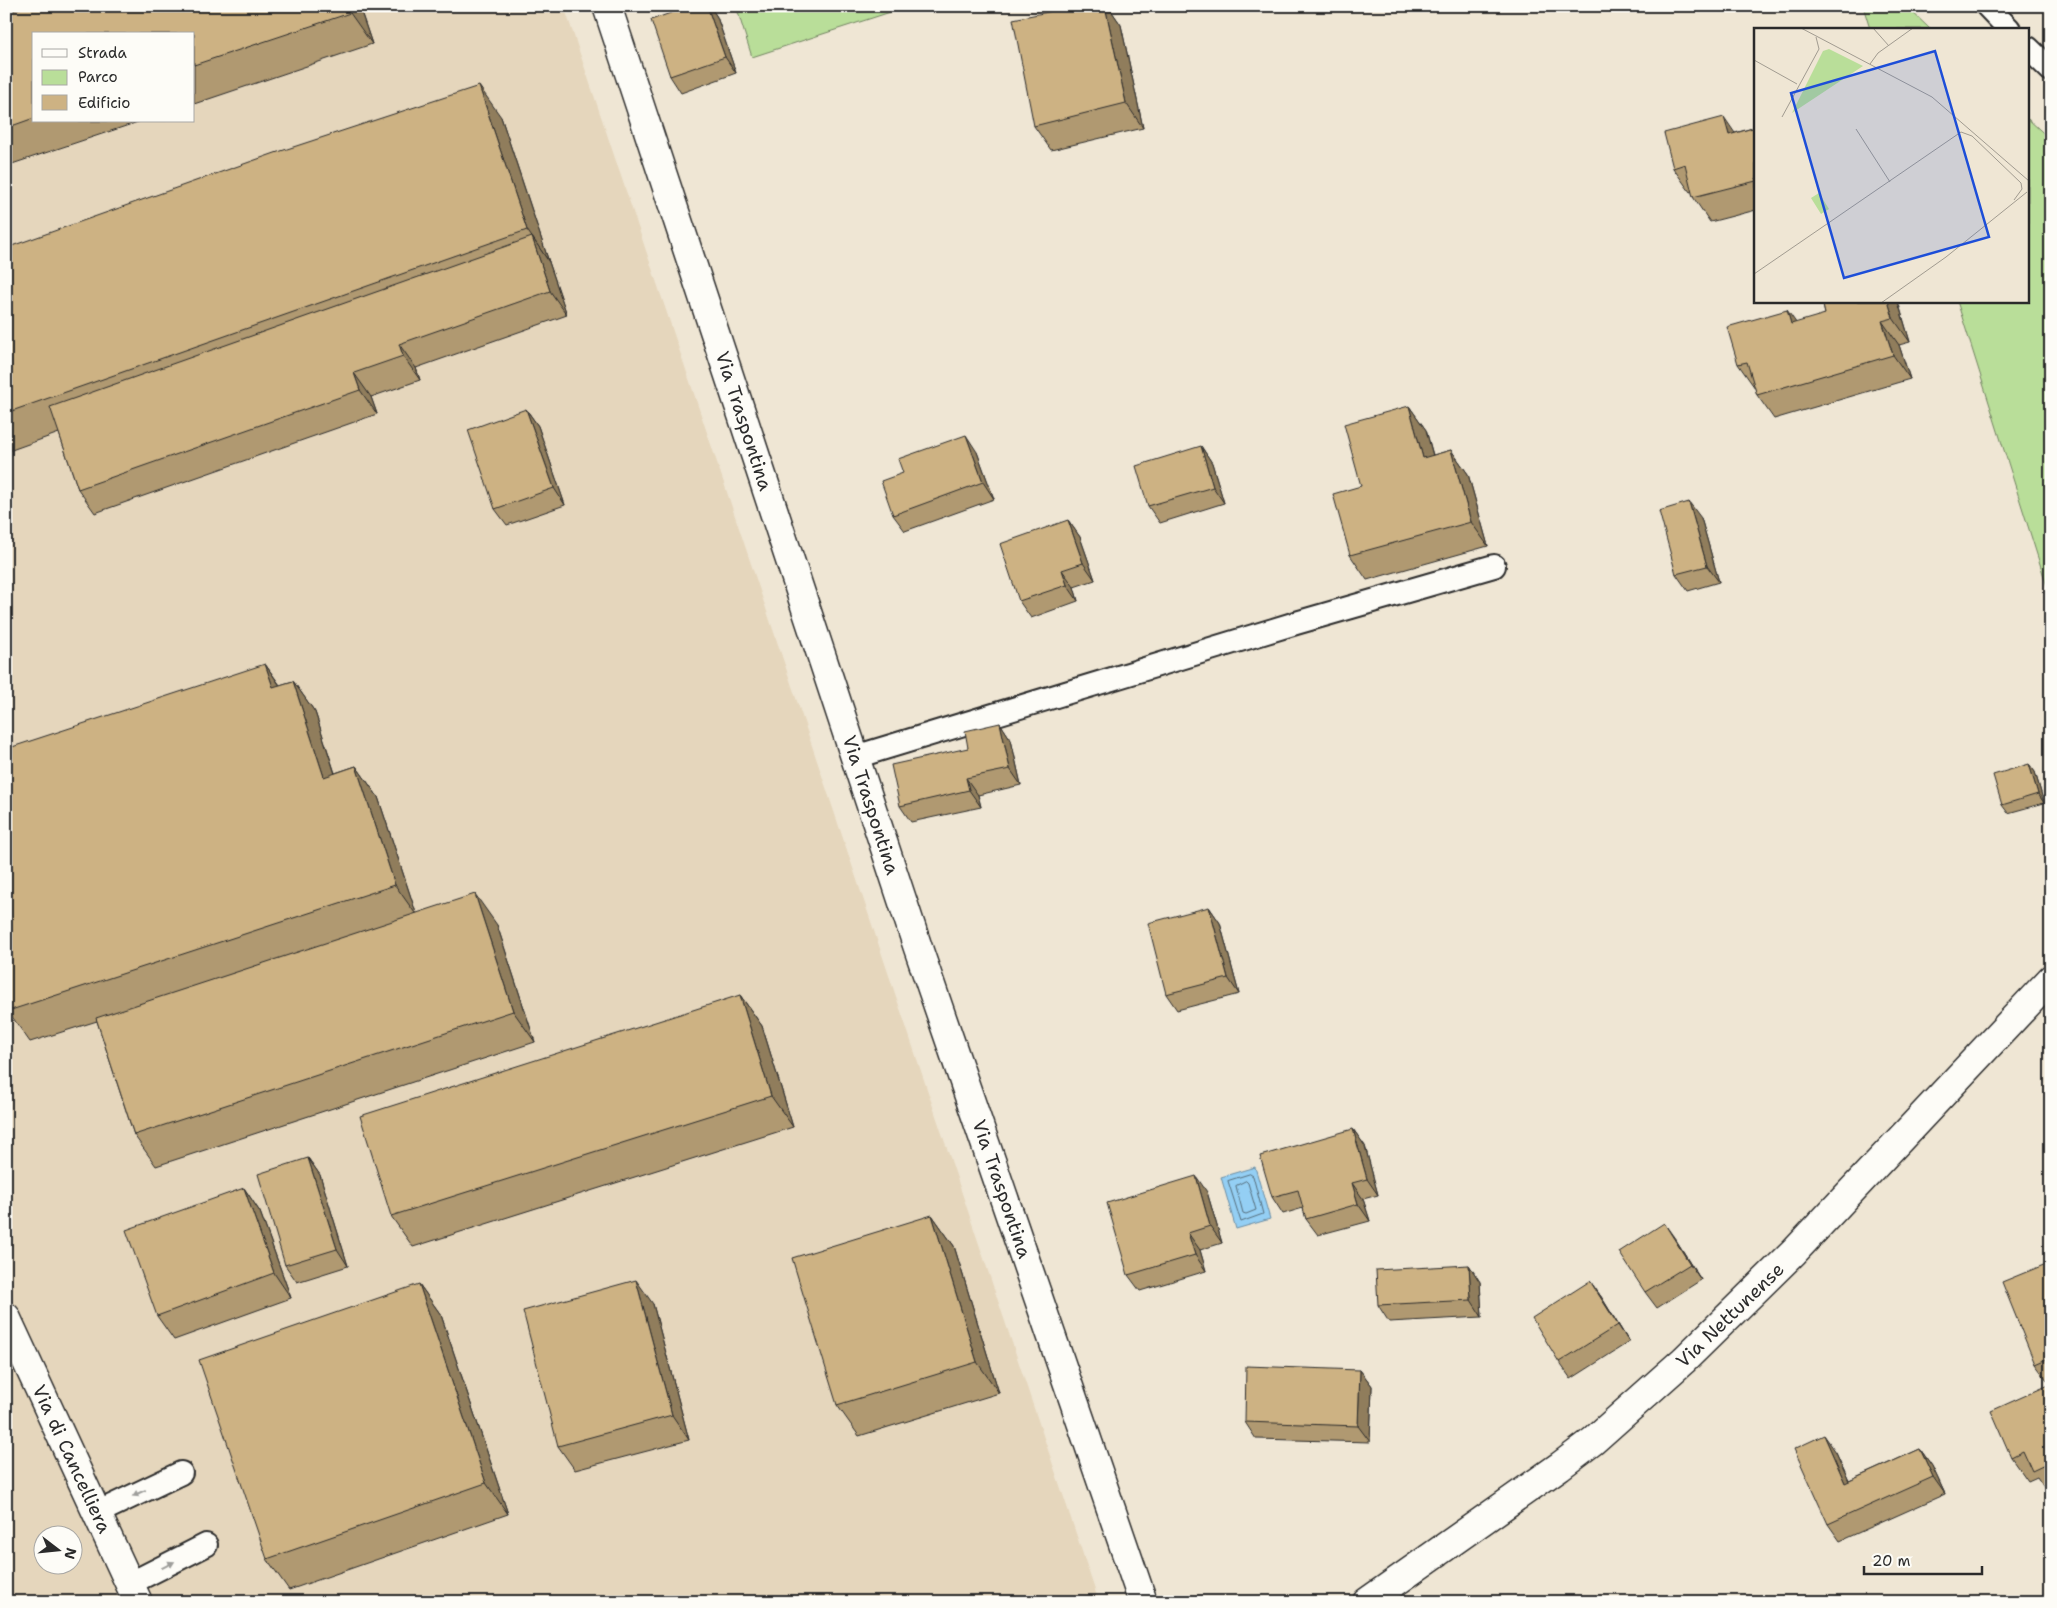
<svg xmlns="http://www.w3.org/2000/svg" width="2057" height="1608" font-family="'Shantell Sans',sans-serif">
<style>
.built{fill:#e5d6bc;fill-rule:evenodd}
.green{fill:#b9de99;stroke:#728462}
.water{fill:#94cff4;stroke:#6a8da4}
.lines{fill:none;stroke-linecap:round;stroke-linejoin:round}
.shore{stroke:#556d7b;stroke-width:1}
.service-casing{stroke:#2b2b2b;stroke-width:26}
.minor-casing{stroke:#2b2b2b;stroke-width:31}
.tertiary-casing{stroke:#2b2b2b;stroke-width:31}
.primary-casing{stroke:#2b2b2b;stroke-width:31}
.service{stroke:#fdfcf7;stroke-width:22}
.minor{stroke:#fdfcf7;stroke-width:28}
.tertiary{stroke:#fdfcf7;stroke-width:28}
.primary{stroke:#fdfcf7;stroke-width:28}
.wall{fill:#b09971;stroke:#2b2b2b}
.shaded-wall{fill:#907d5c;stroke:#2b2b2b}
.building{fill:#cdb283;stroke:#2b2b2b}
.oneway{fill:#9e9e9b}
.labels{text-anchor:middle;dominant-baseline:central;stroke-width:4;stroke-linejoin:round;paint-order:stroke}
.street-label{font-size:19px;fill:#2b2b2b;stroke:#fdfcf7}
.inset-road{fill:none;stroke:#a19b90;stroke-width:1}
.view{fill:#1d4ed8;fill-opacity:0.15;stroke:#1d4ed8;stroke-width:2.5}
.inset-edge{fill:none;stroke:#2b2b2b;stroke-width:2.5}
</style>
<rect width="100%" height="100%" fill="#efe6d4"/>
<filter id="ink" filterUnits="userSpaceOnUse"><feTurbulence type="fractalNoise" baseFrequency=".02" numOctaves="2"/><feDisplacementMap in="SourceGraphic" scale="10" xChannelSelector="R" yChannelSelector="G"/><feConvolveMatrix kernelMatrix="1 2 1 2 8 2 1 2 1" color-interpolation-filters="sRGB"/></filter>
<g filter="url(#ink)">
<path class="built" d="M6,6H564L1099,1602H6ZM34,34H194V121H34ZM42,1536H72V1566H42Z"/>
<g class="green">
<path d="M736,6H909L752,57Z"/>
<path d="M1863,6H1906L1930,29H1870Z"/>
<path d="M2028,119L2051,140V599L1957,301H2028Z"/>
</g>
<path class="water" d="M1255,1167L1270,1219L1236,1229L1221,1177Z"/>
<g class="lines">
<g class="shore">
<path d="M1250,1174L1253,1176L1263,1214L1241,1222L1228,1181Z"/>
<path d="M1246,1181L1248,1183L1256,1210L1246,1214L1243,1213L1236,1186Z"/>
</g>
<g class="service-casing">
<g id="service">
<path d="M1987,6L2009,29"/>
<path d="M2028,48L2051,70"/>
<path d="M855,757L1296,623L1494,566"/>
<path d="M97,1513L181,1473"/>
<path d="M129,1584L206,1545"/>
</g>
</g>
<g class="minor-casing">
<path id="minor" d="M607,6L918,948L1143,1602"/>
</g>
<g class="tertiary-casing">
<path id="tertiary" d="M6,1317L138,1602"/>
</g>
<g class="primary-casing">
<path id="primary" d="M1367,1602L1560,1466L1593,1441L1684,1360L1794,1252L2051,979"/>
</g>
<use href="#service" class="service"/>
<use href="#minor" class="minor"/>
<use href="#tertiary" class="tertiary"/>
<use href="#primary" class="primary"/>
</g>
<g class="wall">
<path d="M26,6H359L372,44L194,104V34H34V121H141L6,166V13Z"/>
<path d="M690,6H710L717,17L736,73L681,93L670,76Z"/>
<path d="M1078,6H1108L1121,25L1143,128L1051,150L1034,126Z"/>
<path d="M501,117L549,262L567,315L416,368L420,380L371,397L377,414L95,513L78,489L59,433L6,452V248Z"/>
<path d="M1756,127V210L1710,222L1693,197L1692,191L1690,192L1673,168L1735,133Z"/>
<path d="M1822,301H1898L1910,342L1899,345L1910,379L1774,419L1757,395L1755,388L1738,364L1825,314Z"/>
<path d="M1409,406L1426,430L1433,455L1451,450L1468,474L1488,546L1367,580L1350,555L1361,486Z"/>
<path d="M526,409L538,426L565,505L507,525L495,509Z"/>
<path d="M1201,446L1212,463L1224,503L1160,523L1148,506Z"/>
<path d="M977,452L994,499L905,531L893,515Z"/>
<path d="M1701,518L1719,582L1688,591L1676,574Z"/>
<path d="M1068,520L1080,537L1095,580L1074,587L1078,601L1031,618L1019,601Z"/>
<path d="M265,664L280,685L293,681L315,712L335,773L356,766L378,797L416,913L497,925L535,1042L156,1166L134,1135L97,1021L30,1042L8,1011Z"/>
<path d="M1000,723L1011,740L1021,785L978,795L981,807L911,822L900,806L968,748Z"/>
<path d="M2029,764L2035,772L2044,803L2008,813L2002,805Z"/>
<path d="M1209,907L1220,923L1239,994L1177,1010L1166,994Z"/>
<path d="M740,995L762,1026L793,1127L413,1247L391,1216Z"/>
<path d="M1353,1129L1365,1146L1378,1195L1363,1199L1370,1221L1318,1235L1306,1219L1303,1208L1283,1214L1272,1197Z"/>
<path d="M308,1158L320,1175L348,1266L297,1282L285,1265Z"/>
<path d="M244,1188L260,1212L291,1298L174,1340L157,1316Z"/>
<path d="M1207,1192L1222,1243L1200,1250L1206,1271L1140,1291L1128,1275Z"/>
<path d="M932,1215L954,1246L999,1393L859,1436L837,1405Z"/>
<path d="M1676,1240L1701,1280L1657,1308L1645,1292Z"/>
<path d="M2051,1262V1378L2047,1380L2035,1364Z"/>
<path d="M1469,1265L1480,1282L1482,1317L1389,1322L1378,1305Z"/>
<path d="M1590,1281L1602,1298L1629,1342L1571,1379L1559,1362Z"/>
<path d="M419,1284L441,1315L508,1514L289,1590L267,1559Z"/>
<path d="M653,1304L689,1440L575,1470L558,1446Z"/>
<path d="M1360,1370L1372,1386L1370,1442L1256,1439L1245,1422Z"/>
<path d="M2051,1384V1494L2049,1495L2037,1477L2028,1481L2011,1457Z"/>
<path d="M1920,1449L1932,1466L1945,1494L1840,1541L1828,1524L1836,1452L1849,1481Z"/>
</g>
<g class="shaded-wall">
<path d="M348,6H359L372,44L350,13Z"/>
<path d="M707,6H710L717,17L736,73L725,57Z"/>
<path d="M1105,6H1108L1121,25L1143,128L1126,103Z"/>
<path d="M479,86L501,117L549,262L527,230Z"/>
<path d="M1724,117L1741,142L1729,135Z"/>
<path d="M532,237L549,262L567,315L550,291Z"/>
<path d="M1888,301H1898V302L1910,342L1893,318Z"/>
<path d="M1787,310L1804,334L1791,324Z"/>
<path d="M1882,321L1899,345L1910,379L1893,355Z"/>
<path d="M399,344L416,368L420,380L403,356Z"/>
<path d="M354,373L371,397L377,414L360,390Z"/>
<path d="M1409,406L1426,430L1440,482L1423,458Z"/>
<path d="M526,409L538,426L565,505L554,488Z"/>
<path d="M966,435L977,452L994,499L983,482Z"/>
<path d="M1201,446L1212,463L1224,503L1213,487Z"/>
<path d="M1451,450L1468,474L1488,546L1471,522Z"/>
<path d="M1689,502L1701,518L1719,582L1707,566Z"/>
<path d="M1068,520L1080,537L1095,580L1083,563Z"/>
<path d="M1062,570L1074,587L1078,601L1067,585Z"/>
<path d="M265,664L287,696L273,687Z"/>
<path d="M293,681L315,712L346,808L324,777Z"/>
<path d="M1000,723L1011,740L1021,785L1010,769Z"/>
<path d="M2029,764L2035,772L2044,803L2038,794Z"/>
<path d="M356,766L378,797L417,916L395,885Z"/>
<path d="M966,778L978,795L981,807L969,790Z"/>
<path d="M475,894L497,925L535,1042L513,1011Z"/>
<path d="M1209,907L1220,923L1239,994L1228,978Z"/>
<path d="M740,995L762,1026L793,1127L771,1096Z"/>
<path d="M1353,1129L1365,1146L1378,1195L1367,1179Z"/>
<path d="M308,1158L320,1175L348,1266L337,1249Z"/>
<path d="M1196,1176L1207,1192L1222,1243L1210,1226Z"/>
<path d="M1352,1183L1363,1199L1370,1221L1358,1204Z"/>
<path d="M244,1188L260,1212L291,1298L274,1273Z"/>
<path d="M932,1215L954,1246L999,1393L977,1362Z"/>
<path d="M1664,1223L1676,1240L1701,1280L1690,1264Z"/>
<path d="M1188,1233L1200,1250L1206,1271L1195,1255Z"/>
<path d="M1469,1265L1480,1282L1482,1317L1471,1300Z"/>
<path d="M636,1280L653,1304L689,1440L672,1415Z"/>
<path d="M1590,1281L1602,1298L1629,1342L1618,1325Z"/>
<path d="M419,1284L441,1315L508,1514L486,1483Z"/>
<path d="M1360,1370L1372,1386L1370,1442L1358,1426Z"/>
<path d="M1824,1435L1836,1452L1857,1499L1845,1483Z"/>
<path d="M1920,1449L1932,1466L1945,1494L1933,1477Z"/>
</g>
<g class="building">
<path d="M26,6H348L350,13L194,65V34H34V118L6,128V13Z"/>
<path d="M690,6H707L725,57L670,76L651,20Z"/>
<path d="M1078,6H1105L1126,103L1034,126L1013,19Z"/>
<path d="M479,86L527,230L6,413V248L275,153Z"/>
<path d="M1724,117L1729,135L1756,127V181L1693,197L1685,164L1673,168L1664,133Z"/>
<path d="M532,237L550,291L399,344L403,356L354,373L360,390L78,489L50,407Z"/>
<path d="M1822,301H1888L1893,318L1882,321L1893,355L1757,395L1747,362L1738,364L1727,327L1787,310L1791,324L1825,314Z"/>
<path d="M1409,406L1423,458L1451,450L1471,522L1350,555L1333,494L1361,486L1344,424Z"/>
<path d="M526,409L554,488L495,509L468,430Z"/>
<path d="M966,435L983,482L893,515L881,481L903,473L898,459Z"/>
<path d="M1201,446L1213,487L1148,506L1136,466Z"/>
<path d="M1689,502L1707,566L1676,574L1659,511Z"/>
<path d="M1068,520L1083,563L1062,570L1067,585L1019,601L1000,544Z"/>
<path d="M265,664L273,687L293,681L324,777L356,766L395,885L8,1011L6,1005V749Z"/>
<path d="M1000,723L1010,769L966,778L969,790L900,806L891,765L968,748L965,731Z"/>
<path d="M2029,764L2038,794L2002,805L1993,775Z"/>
<path d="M475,894L513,1011L134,1135L96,1018Z"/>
<path d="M1209,907L1228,978L1166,994L1148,923Z"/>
<path d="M740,995L771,1096L391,1216L360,1116Z"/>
<path d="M1353,1129L1367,1179L1352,1183L1358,1204L1306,1219L1298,1190L1272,1197L1260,1156Z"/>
<path d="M308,1158L337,1249L285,1265L258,1174Z"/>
<path d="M1196,1176L1210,1226L1188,1233L1195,1255L1128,1275L1107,1203Z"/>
<path d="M244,1188L274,1273L157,1316L126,1230Z"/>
<path d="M932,1215L977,1362L837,1405L792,1258Z"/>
<path d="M1664,1223L1690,1264L1645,1292L1619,1252Z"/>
<path d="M2051,1262V1357L2035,1364L2002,1282Z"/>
<path d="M1469,1265L1471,1300L1378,1305L1376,1270Z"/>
<path d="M636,1280L672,1415L558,1446L523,1311Z"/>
<path d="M1590,1281L1618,1325L1559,1362L1532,1318Z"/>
<path d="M419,1284L486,1483L267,1559L199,1360Z"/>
<path d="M1246,1366L1360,1370L1358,1426L1245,1422Z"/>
<path d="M2051,1384V1462L2032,1471L2023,1451L2011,1457L1991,1411Z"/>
<path d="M1824,1435L1845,1483L1920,1449L1933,1477L1828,1524L1794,1449Z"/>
</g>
<defs><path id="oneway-solid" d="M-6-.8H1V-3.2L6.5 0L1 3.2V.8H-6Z" transform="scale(1.25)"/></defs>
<g class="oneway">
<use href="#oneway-solid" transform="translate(139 1493) rotate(155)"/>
<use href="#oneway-solid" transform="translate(168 1565) rotate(-27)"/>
</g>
</g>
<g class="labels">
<g class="street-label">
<text transform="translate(744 421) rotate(72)">Via Traspontina</text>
<text transform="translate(871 805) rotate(72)">Via Traspontina</text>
<text transform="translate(1002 1189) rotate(71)">Via Traspontina</text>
<text transform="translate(1730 1315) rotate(-44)">Via Nettunense</text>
<text transform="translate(72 1459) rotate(65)">Via di Cancelliera</text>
</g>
</g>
<g transform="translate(1754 28)">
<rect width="275" height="275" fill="#efe6d4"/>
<path d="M75,21L109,38L38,85L69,23ZM65,165L75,181L67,186L57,170Z" fill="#b9de99"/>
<path class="inset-road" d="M47,0L178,69L275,153M119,0L135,18M0,32L43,56M116,36L124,25L159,0M28,89L65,21L62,9M102,101L136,154M0,246L207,104L218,108L267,155L268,161L260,172M127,275L192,229L273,164"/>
<path class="view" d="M181,23L235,209L90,250L37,65Z"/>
<rect width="275" height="275" class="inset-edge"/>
</g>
<rect width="2057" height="1608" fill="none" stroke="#fdfcf7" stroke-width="25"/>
<rect x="12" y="12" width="2032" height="1583" fill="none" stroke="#2b2b2b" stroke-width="2" filter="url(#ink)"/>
<rect x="32" y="32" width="162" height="90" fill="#fdfcf7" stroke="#a9a8a5"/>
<rect x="42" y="49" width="25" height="8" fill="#fdfcf7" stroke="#a9a8a5"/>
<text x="78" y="58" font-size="15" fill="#2b2b2b">Strada</text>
<rect x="42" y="70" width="25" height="15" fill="#b9de99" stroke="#a9a8a5"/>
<text x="78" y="82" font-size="15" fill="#2b2b2b">Parco</text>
<rect x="42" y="95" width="25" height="15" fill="#cdb283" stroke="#a9a8a5"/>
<text x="78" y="108" font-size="15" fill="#2b2b2b">Edificio</text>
<g transform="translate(58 1550) rotate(106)"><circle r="24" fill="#fdfcf7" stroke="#a9a8a5"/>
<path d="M0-4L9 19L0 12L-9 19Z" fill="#2b2b2b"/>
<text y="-8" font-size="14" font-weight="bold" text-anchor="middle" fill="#2b2b2b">N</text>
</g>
<path d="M1864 1566v8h118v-8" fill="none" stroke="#2b2b2b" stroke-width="2.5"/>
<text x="1872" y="1566" font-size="15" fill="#2b2b2b" stroke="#fdfcf7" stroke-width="4" paint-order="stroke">20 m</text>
</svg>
